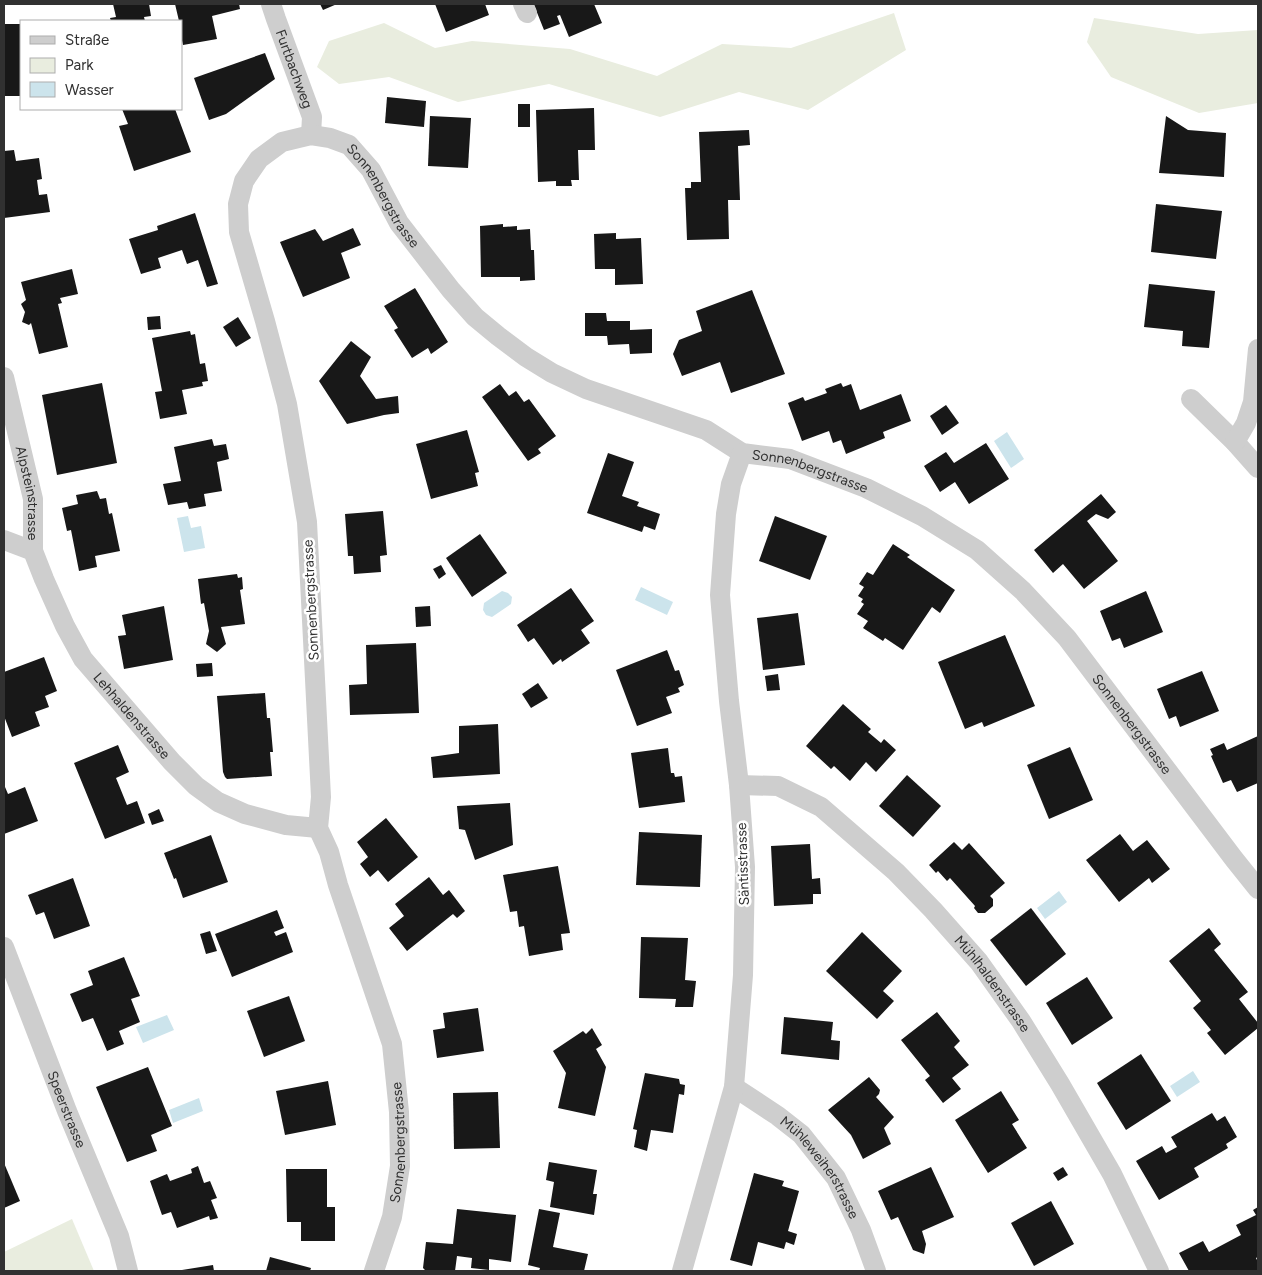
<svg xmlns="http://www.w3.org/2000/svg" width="1262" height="1275" font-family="Figtree,sans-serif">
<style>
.green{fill:#e9eddf}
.water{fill:#cce4ec}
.building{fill:#181818}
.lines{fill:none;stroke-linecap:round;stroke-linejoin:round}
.minor{stroke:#cecece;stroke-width:20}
.labels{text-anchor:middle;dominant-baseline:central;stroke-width:5;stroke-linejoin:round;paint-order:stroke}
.street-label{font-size:14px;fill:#313131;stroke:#fff}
</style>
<rect width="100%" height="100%" fill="#fff"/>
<g class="green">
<path d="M894,13L906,50L808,110L739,92L660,117L549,84L458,102L389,77L339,84L317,67L329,41L384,23L435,48L472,41L570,49L657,76L722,44L791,48Z"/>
<path d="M1094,18L1198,34L1258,30V103L1199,113L1111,77L1087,42Z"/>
<path d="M72,1219L94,1271H4V1252Z"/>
</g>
<g class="water">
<path d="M1007,432L1024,459L1011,468L994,441Z"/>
<path d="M188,516L191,528L201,526L205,548L184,552L177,518Z"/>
<path d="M641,587L673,602L667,615L635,600Z"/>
<path d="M502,591L508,593L512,597L511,604L492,617L486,615L483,610L484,603Z"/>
<path d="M1059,891L1067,902L1045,919L1037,908Z"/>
<path d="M167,1015L174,1030L143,1043L136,1027Z"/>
<path d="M1193,1071L1200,1082L1177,1097L1170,1086Z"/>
<path d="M199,1098L203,1111L173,1123L169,1110Z"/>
</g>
<g class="building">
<path d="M113,4H149L151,16L144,17L145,21H111L110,18L116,17Z"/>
<path d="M175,4H239L240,9L212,16L217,39L183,45L181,36V21H179Z"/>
<path d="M320,4H337L323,10Z"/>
<path d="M435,4H485L489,15L446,32Z"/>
<path d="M536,4H553V5L556,4H594L602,23L569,37L560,15L557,16L560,24L544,30L534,5Z"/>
<path d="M5,24H21V96H4Z"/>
<path d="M265,53L275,79L226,114L209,120L194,78Z"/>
<path d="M387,97L426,101L424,127L385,123Z"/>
<rect x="518" y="104" width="12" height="23"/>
<path d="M594,108L595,150H578L579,180H571L572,186H556V181L538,182L536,110Z"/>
<path d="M122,109H175L191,152L134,171L119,126L128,124Z"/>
<path d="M430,116L471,118L468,168L428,166Z"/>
<path d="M1166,116L1188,130L1226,133L1224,177L1159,173Z"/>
<path d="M749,130L750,145L738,146L740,200H728L729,239L687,240L685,188H691V182H701L699,132Z"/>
<path d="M14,150L16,161L39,158L42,179L37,180L39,195L47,194L50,212L4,218V151Z"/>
<path d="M1156,204L1222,211L1216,259L1151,252Z"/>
<path d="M195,213L218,284L207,287L198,260L187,264L182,250L158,258L161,268L141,274L129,239L158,230L157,226Z"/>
<path d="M503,224V227L517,226V230L530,229L531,250H534L535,280L520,281V277H481L480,226Z"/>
<path d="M353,228L361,245L341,253L350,278L303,297L280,242L315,229L323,241Z"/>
<path d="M616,233V239L641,238L643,284L615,285V269H595L594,234Z"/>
<path d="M72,269L78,294L60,298L62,303L58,304L68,347L39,354L31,323L29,325L22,322L25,312L21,304L26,300L21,282Z"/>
<path d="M1149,284L1215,291L1209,348L1182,346L1183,331L1144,327Z"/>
<path d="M415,288L448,342L431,354L428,348L412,358L394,330L398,328L384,306Z"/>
<path d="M752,290L785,374L731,393L720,362L682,376L673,354L679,340L702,331L696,311Z"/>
<path d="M585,313H606L607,321H630V330L652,329V353L630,354L629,344L608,345L607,336H585Z"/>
<path d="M160,316L161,329L148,330L147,317Z"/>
<path d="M238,317L251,338L236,347L223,327Z"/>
<path d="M190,331L191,335L195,334L200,364L205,363L208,381L202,382L203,386L182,390L187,414L160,419L155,392L162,391L152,338Z"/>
<path d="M351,341L371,357L360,376L376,399L398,396L399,413L384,415L347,424L319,381Z"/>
<path d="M102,383L117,463L57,475L42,395Z"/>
<path d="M841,383L843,387L851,384L860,410L901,394L911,421L883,432L885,438L846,454L841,440L833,443L829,431L802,441L788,403L803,397L805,401L827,393L825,389Z"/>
<path d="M500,384L509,396L516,391L524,402L529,399L556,436L538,449L541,453L528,461L482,397Z"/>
<path d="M946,405L959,423L942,435L930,416Z"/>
<path d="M467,430L479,472L475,473L478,486L431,499L416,444Z"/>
<path d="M212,439L214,446L226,444L229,459L217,462L222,491L204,494L206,506L189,509L187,502L168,505L163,484L181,481L174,447Z"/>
<path d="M986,443L1009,479L969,504L955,482L940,492L924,466L946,452L954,463Z"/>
<path d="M608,453L634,462L622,496L639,502L637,506L660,514L655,530L644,526L642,532L587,513Z"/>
<path d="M97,491L100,499L106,498L109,514L112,513L120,551L95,556L97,567L79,571L71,530L67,531L62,508L78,504L76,495Z"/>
<path d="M1101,494L1116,512L1108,519L1096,514L1087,521L1118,561L1084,589L1063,564L1053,573L1034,550Z"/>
<path d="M383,511L387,555L380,556L381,572L354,574L353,556H348L345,514Z"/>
<path d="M775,516L827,536L810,580L759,561Z"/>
<path d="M480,534L507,573L472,597L446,558Z"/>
<path d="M893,544L910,555L907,557L955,590L940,613L932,607L903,650L885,638L883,641L863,628L868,621L857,614L864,604L861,602L863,599L858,596L864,587L859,584L867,572L873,575Z"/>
<path d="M441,565L446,574L439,579L433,569Z"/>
<path d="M237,574L238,578L242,577L243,589L240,590L245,624L221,627L226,644L217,652L206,644L209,631L204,603L201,604L198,579Z"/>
<path d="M571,588L594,621L581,630L590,643L562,662L561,659L553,665L534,638L528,642L517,625Z"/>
<path d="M1146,591L1163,632L1124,648L1120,638L1112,641L1100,611Z"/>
<path d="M164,606L173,660L124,669L118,636L126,635L122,615Z"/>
<path d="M430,606L431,626L416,627L415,607Z"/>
<path d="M798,613L805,665L763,670L757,618Z"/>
<path d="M1005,635L1035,706L984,727L982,722L965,729L938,662Z"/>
<path d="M416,643L419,713L350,715L349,685L367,684L366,645Z"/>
<path d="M667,650L675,671L679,670L684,685L678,688L680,692L666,697L672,713L637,726L616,670Z"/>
<path d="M44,657L57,691L45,696L49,707L35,712L40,726L12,737L4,716V672Z"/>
<path d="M212,663L213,676L197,677L196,664Z"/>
<path d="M1202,671L1219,711L1180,727L1176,716L1169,719L1157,689Z"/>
<path d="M778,674L780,690L767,691L765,676Z"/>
<path d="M538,683L548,698L531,708L522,694Z"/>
<path d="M265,693L267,718H270L273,752H270L272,776L227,779L225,777L223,772L217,696Z"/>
<path d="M843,704L871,729L868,732L881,743L884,739L896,750L876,772L866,762L850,781L834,766L831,769L806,746Z"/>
<path d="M498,724L500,774L433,778L431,757L459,753V726Z"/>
<path d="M1258,736V783L1237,792L1231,780L1223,783L1211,756L1213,755L1210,749L1224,743L1227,750Z"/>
<path d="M118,745L129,772L116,778L127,805L137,801L145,823L105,839L74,763Z"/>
<path d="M1070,747L1093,800L1049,819L1027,765Z"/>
<path d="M668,748L671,773H674L675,777L682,776L685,802L639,808L631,753Z"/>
<path d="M907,775L941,806L913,837L879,806Z"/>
<path d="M4,787H5L8,794L25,787L38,821L4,834Z"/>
<path d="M510,803L513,845L475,860L465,830L459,829L457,806Z"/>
<path d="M159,809L164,821L152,825L148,814Z"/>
<path d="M386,818L418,857L388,882L378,870L370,877L360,864L368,857L357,842Z"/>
<path d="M639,832L702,835L700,887L636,885Z"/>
<path d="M1120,834L1133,851L1147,840L1170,869L1152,883L1149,878L1119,902L1086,860Z"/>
<path d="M211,835L228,882L183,898L176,878L174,879L164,853Z"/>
<path d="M954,842L962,850L969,843L1005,883L990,896L993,899V906L985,913H978L974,908L975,906L950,878L947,881L938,871L936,873L929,865Z"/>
<path d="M810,844L812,879L820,878L821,894H813V904L774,906L771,846Z"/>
<path d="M558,866L570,933L561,934L563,950L529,956L524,926L519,927L517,911L510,912L503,875Z"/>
<path d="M429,877L443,895L449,890L465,911L457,918L453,914L407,951L389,928L404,916L395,904Z"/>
<path d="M73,878L90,926L54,939L44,912L36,915L28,895Z"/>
<path d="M1031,908L1066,954L1026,986L990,940Z"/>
<path d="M277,910L284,928L274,932L276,936L286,932L293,952L232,977L215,934Z"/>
<path d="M1209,928L1221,944L1214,950L1248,992L1239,999L1258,1023V1028L1225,1055L1207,1033L1211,1030L1193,1008L1201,1001L1169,961Z"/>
<path d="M210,931L217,951L206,954L200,934Z"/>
<path d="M862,932L902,971L883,991L894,1001L877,1019L826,971Z"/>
<path d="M641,937L688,938L685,980L696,981L693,1007H675L676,999L639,998Z"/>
<path d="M124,957L140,996L131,999L140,1022L119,1031L124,1044L107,1051L93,1018L82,1022L70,994L93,985L88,971Z"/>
<path d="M1087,977L1113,1018L1072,1045L1046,1003Z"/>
<path d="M289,996L305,1041L264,1057L247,1011Z"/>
<path d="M478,1008L484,1051L437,1058L433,1030L445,1028L443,1013Z"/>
<path d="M937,1012L960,1041L954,1047L969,1065L952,1078L961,1089L943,1103L925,1080L930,1076L901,1040Z"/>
<path d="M784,1017L833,1022L831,1040L840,1041L839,1060L781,1054Z"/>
<path d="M592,1028L602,1045L596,1049L606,1067L595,1116L558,1108L566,1073L553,1051L583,1031L586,1034Z"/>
<path d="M1141,1054L1171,1101L1126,1130L1097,1083Z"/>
<path d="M148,1067L172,1126L151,1135L157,1151L127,1162L96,1087Z"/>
<path d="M645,1073L679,1079L680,1084L685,1085L684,1095L679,1094L673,1133L651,1130L647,1151L634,1147L637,1130L633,1129Z"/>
<path d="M869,1077L880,1090L879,1094L876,1097L894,1117L884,1128L891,1144L863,1159L851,1135L828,1110Z"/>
<path d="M328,1081L336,1125L285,1135L276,1091Z"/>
<path d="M1001,1091L1019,1120L1012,1124L1027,1148L988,1173L955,1120Z"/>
<path d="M498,1092L500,1148L454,1149L453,1093Z"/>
<path d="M1212,1113L1217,1121L1225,1116L1237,1137L1226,1144L1228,1148L1194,1168L1199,1177L1159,1200L1136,1161L1162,1146L1166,1153L1177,1147L1171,1137Z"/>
<path d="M549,1162L597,1170L593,1194H597L594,1215L550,1207L554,1182L546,1180Z"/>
<path d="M4,1163L20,1201L4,1208Z"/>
<path d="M198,1166L204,1183L210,1181L217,1198L211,1200L218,1218L210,1220L209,1216L177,1228L171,1212L162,1215L150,1181L167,1174L170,1181L192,1173L191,1169Z"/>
<path d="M931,1167L954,1217L922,1231L926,1244L924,1254L913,1250L898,1217L891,1220L878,1191Z"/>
<path d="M1063,1167L1068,1175L1058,1181L1053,1173Z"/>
<path d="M286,1169H327V1207H335V1241H301V1222H287Z"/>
<path d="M754,1173L784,1181L782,1186L799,1191L788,1231L797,1234L794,1245L786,1242L784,1249L758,1242L752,1266L730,1260Z"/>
<path d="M1051,1201L1074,1244L1034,1266L1011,1223Z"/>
<path d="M1258,1207V1257L1256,1258L1258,1262V1271H1189L1179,1253L1203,1241L1209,1252L1241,1235L1236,1225L1256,1215L1253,1210Z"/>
<path d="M457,1209L516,1215L511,1262L489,1259V1270L471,1268L472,1258L457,1256L455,1271H426L423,1268L426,1242L453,1244Z"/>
<path d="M539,1209L560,1213L553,1247L588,1254L584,1271H539L540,1268L528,1265Z"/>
<path d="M270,1257L311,1268L310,1271H266Z"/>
<path d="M213,1265L214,1271H182V1270Z"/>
</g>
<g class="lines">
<g class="minor">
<path id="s1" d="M271,4L276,19L312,117L311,135"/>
<path d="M523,4L527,13"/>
<path id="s2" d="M4,377L33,499V551"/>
<path d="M1191,399L1235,442L1258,468"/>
<path d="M1235,442L1246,423L1253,402L1258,349"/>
<path id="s3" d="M4,540L33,551L44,579L65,626L83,659L172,762L196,786L218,802L245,814L286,825L318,828"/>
<path id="s4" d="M739,785L778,786L821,807L896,872L933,910L979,962L1021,1021L1060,1084L1112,1174L1159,1271"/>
<path id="s5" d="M4,947L67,1111L119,1236L128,1271"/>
<path id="s6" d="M734,1087L778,1116L801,1134L836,1178L861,1230L876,1271"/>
<path id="s7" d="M374,1271L392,1217L400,1166L399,1112L392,1044L338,885L329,852L318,828L321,797L307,522L287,404L265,321L239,232L238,204L244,181L259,159L282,142L311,135L330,138L349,145L371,170L399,223L451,290L475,317L498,336L526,357L552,373L586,389L706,430L742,453L790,459L866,488L922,516L977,550L1023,591L1067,638L1234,859L1258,889"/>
<path d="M682,1271L734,1087L743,975L745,867L739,785L729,701L720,595L726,514L731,484L742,453"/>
</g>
</g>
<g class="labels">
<g class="street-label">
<text stroke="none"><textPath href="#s1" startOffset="69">Furtbachweg</textPath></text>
<text stroke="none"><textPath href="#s7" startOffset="1302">Sonnenbergstrasse</textPath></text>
<text stroke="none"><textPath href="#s7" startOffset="1828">Sonnenbergstrasse</textPath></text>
<text stroke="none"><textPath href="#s2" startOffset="119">Alpsteinstrasse</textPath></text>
<text transform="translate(311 600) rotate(-93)">Sonnenbergstrasse</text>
<text stroke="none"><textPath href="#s3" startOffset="225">Lehhaldenstrasse</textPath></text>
<text stroke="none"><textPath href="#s7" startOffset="2248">Sonnenbergstrasse</textPath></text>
<text transform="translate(743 864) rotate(-92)">Säntisstrasse</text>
<text stroke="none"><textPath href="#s4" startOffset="334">Mühlhaldenstrasse</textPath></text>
<text stroke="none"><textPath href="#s5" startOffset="174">Speerstrasse</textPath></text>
<text stroke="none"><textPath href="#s7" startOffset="132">Sonnenbergstrasse</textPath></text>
<text stroke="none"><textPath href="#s6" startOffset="120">Mühleweiherstrasse</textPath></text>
</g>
</g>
<rect width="1262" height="1275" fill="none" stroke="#313131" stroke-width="10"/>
<rect x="20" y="20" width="162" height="90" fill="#ffffff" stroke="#adadad"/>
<rect x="30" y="36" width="25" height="8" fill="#cecece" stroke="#adadad"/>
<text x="65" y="45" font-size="15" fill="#313131">Straße</text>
<rect x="30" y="58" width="25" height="15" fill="#e9eddf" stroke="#adadad"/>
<text x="65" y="70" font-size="15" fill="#313131">Park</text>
<rect x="30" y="82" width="25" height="15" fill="#cce4ec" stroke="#adadad"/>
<text x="65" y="95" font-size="15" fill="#313131">Wasser</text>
</svg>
